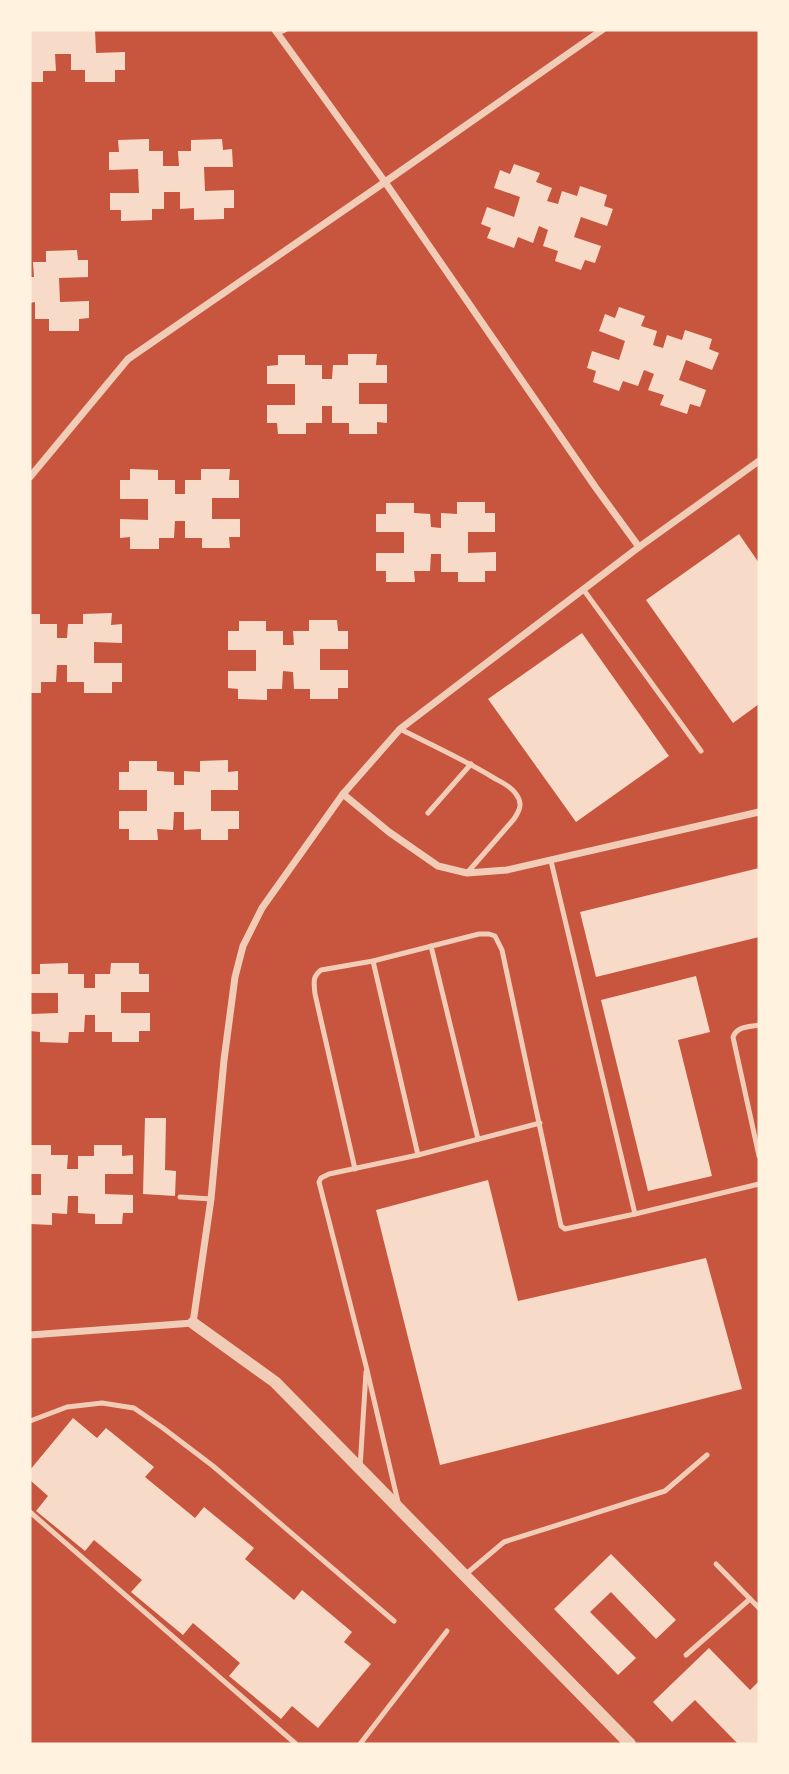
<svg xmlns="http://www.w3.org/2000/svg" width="789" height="1774" font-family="'Asap Condensed',sans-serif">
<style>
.building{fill:#f7dbc8}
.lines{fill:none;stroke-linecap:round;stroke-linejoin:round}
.service{stroke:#f1ccb7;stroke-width:5}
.minor{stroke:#f1ccb7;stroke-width:7}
.tertiary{stroke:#f1ccb7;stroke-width:12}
</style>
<rect width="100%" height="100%" fill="#c8553d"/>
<g class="building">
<path d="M30,30H95L96,53L125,52V70H115V82H85V70H71V54H55L56,71H43V82H30Z"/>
<path d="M149,139V151H163V166H179L178,151H191V140L222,139L223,150L232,149L233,167H204L205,191L234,190V208H224V219L194,220V208L180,209V192H164V209H152V220L121,221V210H110V193H139L138,169L109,170V152H119L118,140Z"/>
<path d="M514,164L540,173L536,182L552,188L547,201L558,204L562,191L577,196L580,186L607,195L604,206L613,209L607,226L581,217L574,237L601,246L595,263L585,260L581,270L555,261L558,251L543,246L548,230L539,226L533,243L518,237L514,248L487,238L491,228L481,224L487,207L514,217L520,197L494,188L500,170L510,174Z"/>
<path d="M77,250L78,260H88V277L59,278L60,302L89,301V318L79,319V331H49V319H35V302L30,303V277H34L33,262H46V251Z"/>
<path d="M619,307L645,316L641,326L657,331L653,345L663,348L667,335L682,340L685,330L712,339L709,349L719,353L712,370L686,360L679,380L706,390L700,407L690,404L687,414L660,405L664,395L648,390L654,374L644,370L638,386L623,381L619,391L593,382L596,371L587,368L592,351L619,360L625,341L599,331L605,314L615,318Z"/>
<path d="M348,354H377L376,365H387V383H359V404H387V423L377,422V434H349V423H332V406H322V423H306V434H278L277,423H267V405H295V384H267V366L278,365V355H305V365H322V379H332L333,365H348Z"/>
<path d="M130,469L158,470V480H175V494H185V480H201V469H230L229,480H239V498H212V519H240V537H229L230,548H202V538H185V521H175L174,538H159V549H130V537L120,538V519L148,520V499H120V480H130Z"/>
<path d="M457,502H485V513H495V532H468V553L496,552V571H485V582H458V572H441V554H431L430,571H414L415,582H386V571H376V553H404V532H376V514H386V503H414V513L430,514L431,527L441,528V513L457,514Z"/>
<path d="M739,534L759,563V704L733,723L646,600Z"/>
<path d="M112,613L111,625L122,624V643L94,642V663H122V682H112V693H84V682H67V665H57L56,682H41V693H30V614H40V624H57V638H67L68,624H83V614Z"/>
<path d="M309,620H337L338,631H348V649H320V670H348V688H338V699H310V689H294L293,672L283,671L282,689H267V700L238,699V689L228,688V671H256V650H228V631H239V621H266V631H283V645H294L293,631H309Z"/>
<path d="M582,633L669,756L576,822L488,699Z"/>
<path d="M228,760V772L238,771V790H211V811H239V829H228V840H201V829L184,830V812H174L173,830L157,829L158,840H129V829H119V811H147V790H119V772H129V761H157V771L174,772V785H184V771L200,772V761Z"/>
<path d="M759,868V937L596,977L580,912Z"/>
<path d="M68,963V974H84V988H95V974H110L111,963H139V974H149V992H121V1013H150V1031H139V1042H112V1032H95V1015H85L84,1032H69L68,1043L40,1042V1032L30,1031V1014L58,1013V993H30V974H40V964Z"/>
<path d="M696,976L710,1032L678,1040L712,1176L648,1191L601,1000Z"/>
<path d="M145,1118H166L165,1170L176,1171L175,1196L143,1194Z"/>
<path d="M30,1145H51V1155H68L67,1169H78V1156H94V1145H122V1156L133,1155V1174H105V1194L133,1195V1213H123L122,1224H95V1214L78,1213V1196H68L67,1214L52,1213V1225L30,1224V1195H41V1174H30Z"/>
<path d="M488,1180L518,1301L706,1258L742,1389L440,1465L376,1210Z"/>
<path d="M73,1418L97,1438L106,1428L154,1467L145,1477L195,1518L204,1507L254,1548L245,1559L294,1600L302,1590L352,1632L344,1642L371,1664L318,1728L292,1706L281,1719L229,1676L240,1663L193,1623L183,1635L131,1592L142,1580L94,1540L85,1551L36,1511L48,1496L30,1480V1470Z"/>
<path d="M611,1554L676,1620L656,1639L611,1592L590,1612L636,1658L618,1675L554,1609Z"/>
<path d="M709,1648L750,1690L759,1681V1744H738L695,1700L672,1722L653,1702Z"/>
</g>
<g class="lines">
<g class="service">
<path d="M278,33L285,30"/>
<path d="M583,589L701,751"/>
<path d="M400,729C432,745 463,759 494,778C501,782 511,786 516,794C523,803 520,810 514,819L467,873"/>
<path d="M428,813L471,764"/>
<path d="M551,861L635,1214"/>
<path d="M431,946L478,1139"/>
<path d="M373,961L418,1155"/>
<path d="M759,1025C749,1027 737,1026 733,1037L759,1156"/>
<path d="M355,1169L315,994C314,983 312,977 321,970L373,961L479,934H489L495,936L502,950L561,1226L565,1229L635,1214L759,1184"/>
<path d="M180,1197L211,1199"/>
<path d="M30,1421L67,1407L102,1403L134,1408L163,1428L213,1466L394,1621"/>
<path d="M360,1468L366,1372"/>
<path d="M398,1502L366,1366L319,1182L321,1178L329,1174L418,1155L540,1123"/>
<path d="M30,1512L296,1744"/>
<path d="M716,1564L759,1608"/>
<path d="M466,1574L504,1542L665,1491L707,1455"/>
<path d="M686,1655L750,1599"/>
<path d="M360,1744L447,1631"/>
</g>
<g class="minor">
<path d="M275,30L385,182L596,488L639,547"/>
<path d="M30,477L128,359L385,182L602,30"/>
<path d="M343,794L389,832L438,866L467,873L507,870L759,812"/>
<path d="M30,1335L193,1323L211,1199L224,1060L235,977L243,946L262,908L343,794L400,729L639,547L759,461"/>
</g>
<path class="tertiary" d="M193,1323L275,1382L630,1744"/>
</g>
<rect width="789" height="1774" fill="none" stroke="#fff3e0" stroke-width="63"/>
</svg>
